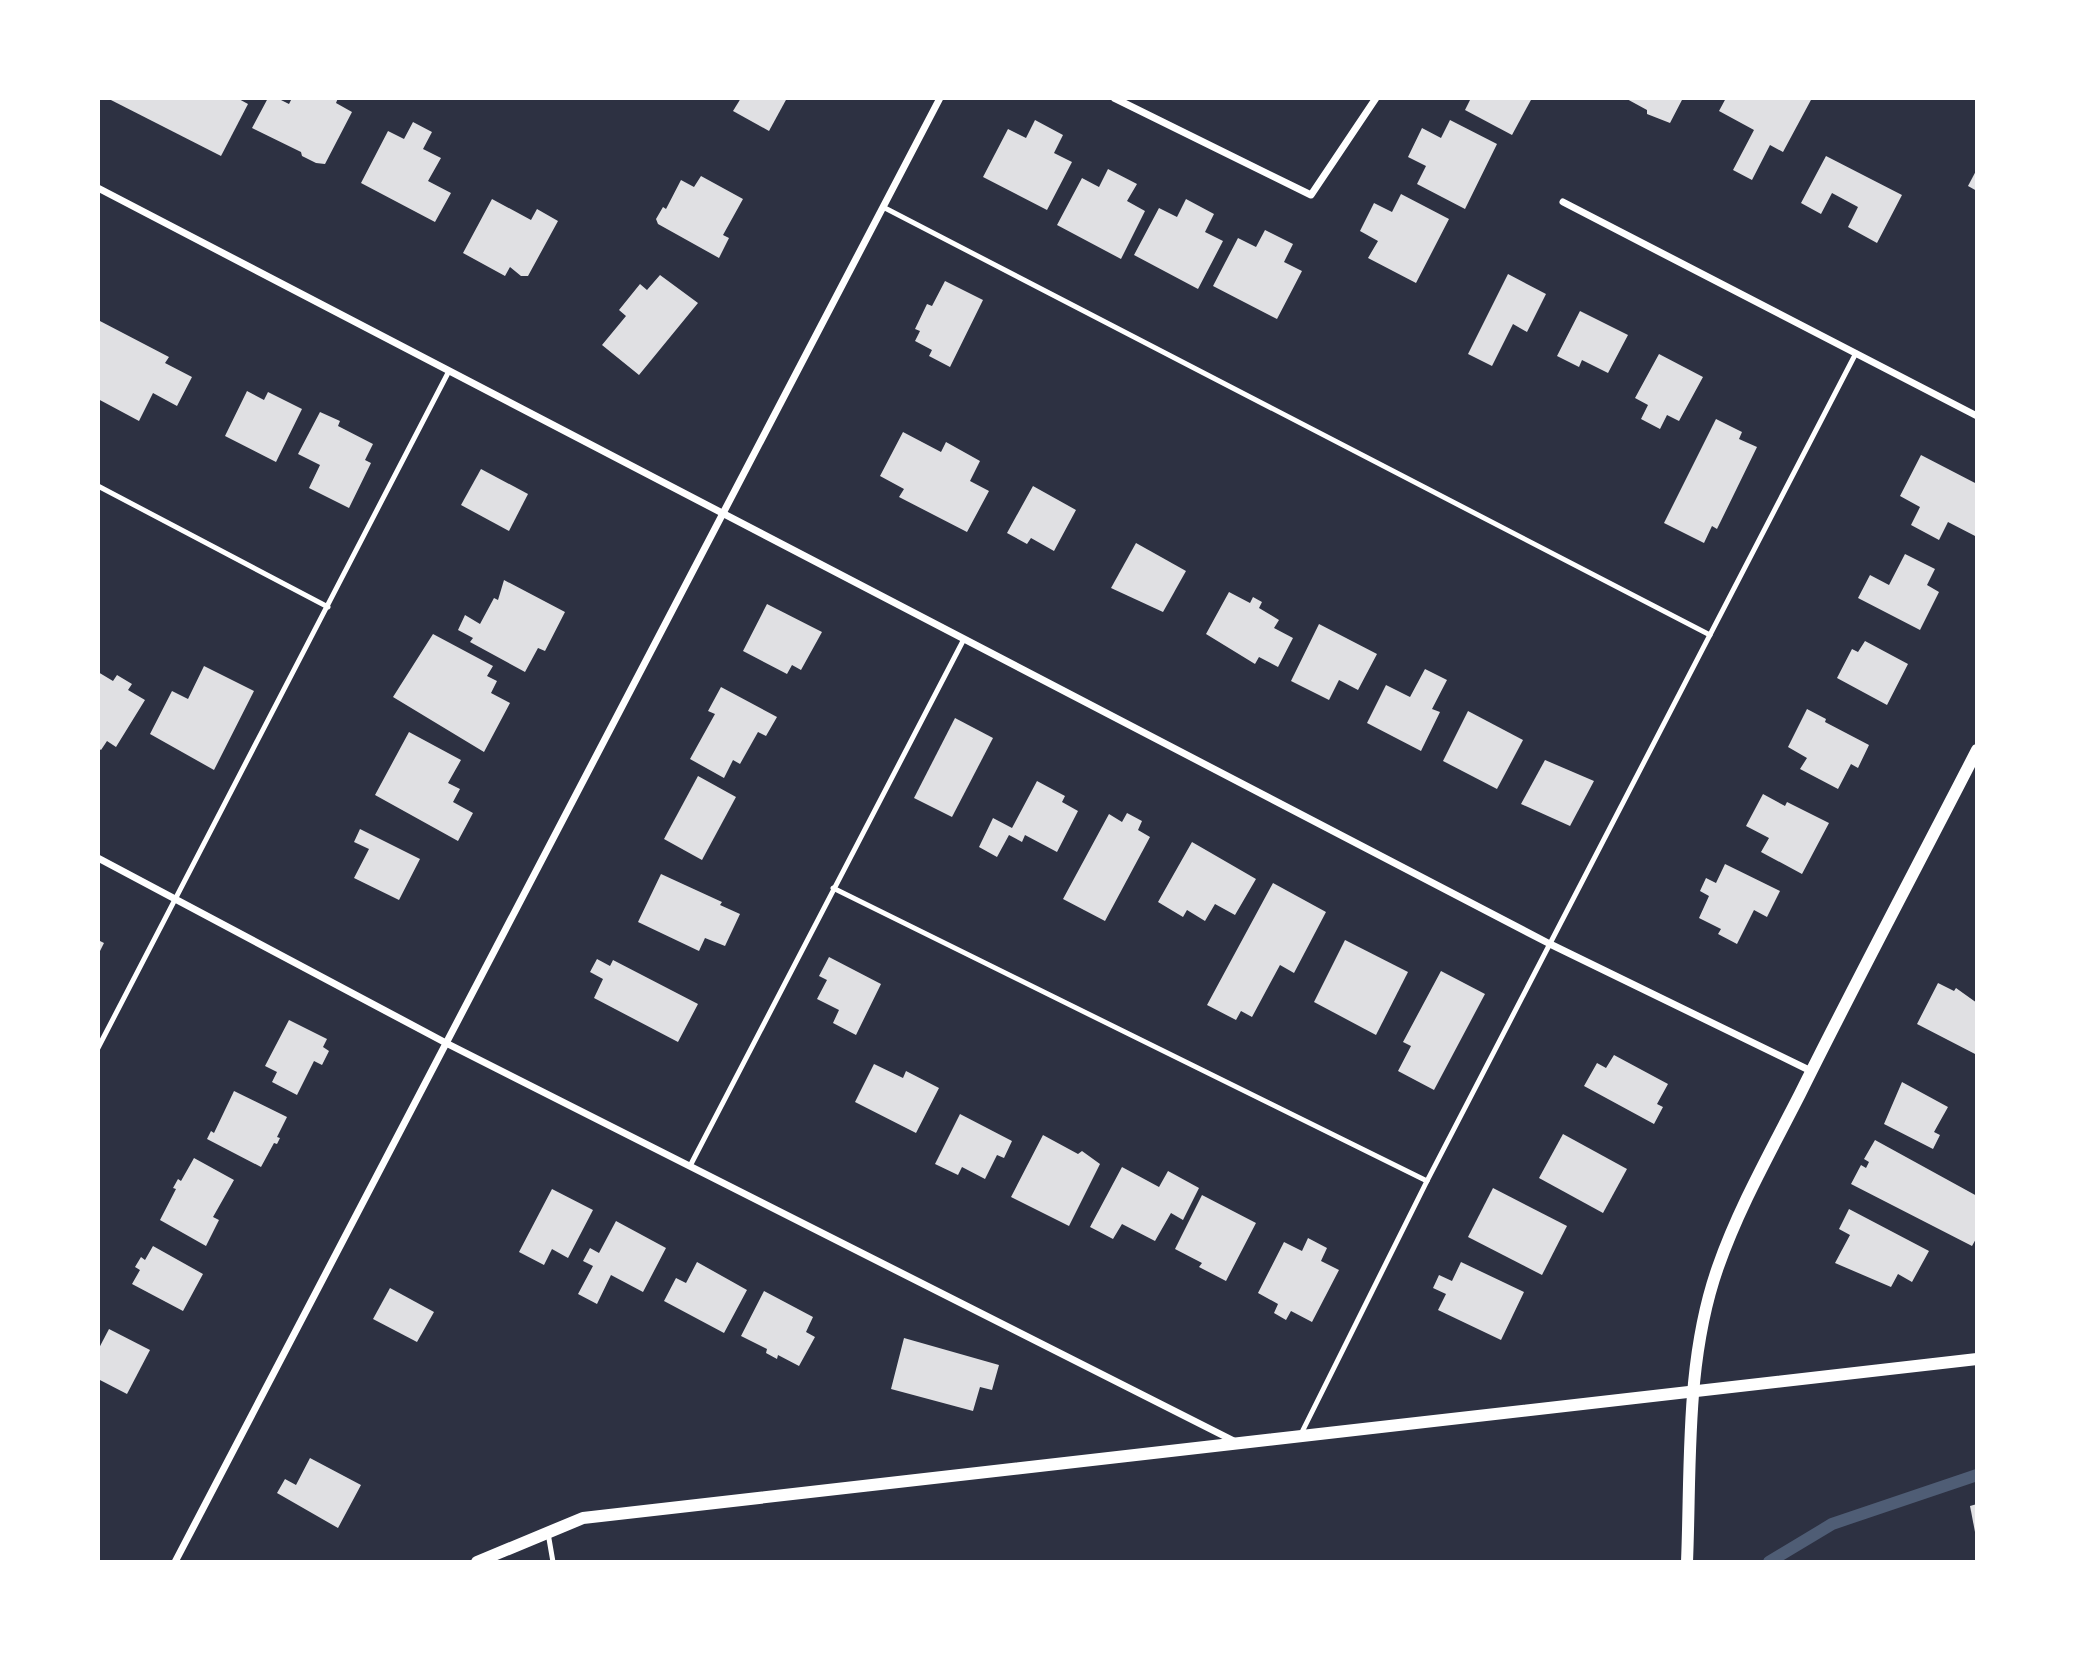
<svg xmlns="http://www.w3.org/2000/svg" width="2075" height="1660" font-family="Karla,sans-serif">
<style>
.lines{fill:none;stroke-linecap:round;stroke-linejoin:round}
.stream{stroke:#4f5d75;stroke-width:12}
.building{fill:#e0e0e3}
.service{stroke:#fff;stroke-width:5}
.minor{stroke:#fff;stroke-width:7}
.tertiary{stroke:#fff;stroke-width:12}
</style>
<rect width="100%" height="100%" fill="#2d3142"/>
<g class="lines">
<path class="stream" d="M1769,1562L1832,1524L1977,1475"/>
</g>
<g class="building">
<path d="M107,98H237L248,104L221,156Z"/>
<path d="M268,98H277L289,104L292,98H338L336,103L352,112L325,164L316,163L302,156L301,152L252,128Z"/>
<path d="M741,98H787L769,131L733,111Z"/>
<path d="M1471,98H1532L1512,135L1465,110Z"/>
<path d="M1625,98H1683L1670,123L1647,114V110Z"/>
<path d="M1726,98H1812L1783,152L1770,145L1752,180L1733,170L1754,130L1719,111Z"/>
<path d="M1035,120L1063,135L1054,153L1072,162L1047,210L983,177L1008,129L1026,138Z"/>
<path d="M1450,120L1497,144L1465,209L1417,184L1426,166L1408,157L1422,128L1441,138Z"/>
<path d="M413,122L432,132L423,149L441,158L428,181L451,193L435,222L361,183L388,131L404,139Z"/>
<path d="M1826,156L1902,195L1877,243L1848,227L1858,207L1832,193L1821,214L1801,203Z"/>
<path d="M1108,169L1137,184L1127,201L1145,211L1121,259L1057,225L1082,178L1099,187Z"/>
<path d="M1977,169V191L1968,186Z"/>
<path d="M701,176L743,199L723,235L729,238L719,258L658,224L656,219L663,207L666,209L681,180L694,187Z"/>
<path d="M1401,194L1449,219L1416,283L1368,258L1378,241L1360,231L1374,203L1392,212Z"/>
<path d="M492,199L531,220L537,209L558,221L528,276H521L510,267L505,276L463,253Z"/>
<path d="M1186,199L1214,214L1205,232L1223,241L1198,289L1134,255L1159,208L1177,217Z"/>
<path d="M1265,230L1293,244L1284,262L1302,271L1277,319L1213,286L1238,238L1256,247Z"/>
<path d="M1508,274L1546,294L1527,332L1513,324L1492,366L1468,354Z"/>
<path d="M660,275L698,303L639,375L602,345L626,316L619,310L640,284L647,290Z"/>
<path d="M945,281L983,300L950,367L929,356L932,350L915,341L920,331L915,329L927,304L932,306Z"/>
<path d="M1580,311L1628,335L1608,373L1582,360L1579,367L1557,356Z"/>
<path d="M98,320L169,357L165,363L192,377L177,406L153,393L139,421L98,399Z"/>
<path d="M1659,354L1703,377L1679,421L1667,415L1660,429L1641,419L1648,405L1635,398Z"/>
<path d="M247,391L264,400L268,392L302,409L276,462L225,436Z"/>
<path d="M320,412L340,421L338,426L373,444L365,460L371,463L349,508L309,488L320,465L298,454Z"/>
<path d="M1716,419L1742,432L1739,439L1757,447L1717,529L1712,526L1704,543L1664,523Z"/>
<path d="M903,432L941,452L946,442L980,461L970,481L989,491L967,532L899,497L904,489L880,476Z"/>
<path d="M1921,455L1977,484V537L1948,522L1939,540L1911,525L1920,507L1900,496Z"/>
<path d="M481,469L528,494L509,531L461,505Z"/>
<path d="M1033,486L1076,510L1054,551L1031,538L1027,544L1007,533Z"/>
<path d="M1136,543L1186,571L1163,612L1111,588Z"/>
<path d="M1905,554L1935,569L1927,585L1939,592L1920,630L1858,598L1870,575L1889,585Z"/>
<path d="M504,580L565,612L545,651L538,648L525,672L470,642L473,638L458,630L465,615L480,624L494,598L498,600Z"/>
<path d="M1229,592L1250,603L1253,597L1262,602L1259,608L1279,620L1274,628L1293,638L1278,667L1259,657L1255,664L1206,634Z"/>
<path d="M767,604L822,632L801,670L792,665L787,674L743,651Z"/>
<path d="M1319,624L1377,654L1358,690L1339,680L1329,700L1291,681Z"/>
<path d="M433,634L493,666L487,676L497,681L491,693L510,703L484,752L393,697Z"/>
<path d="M1865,641L1908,664L1887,705L1837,678L1852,649L1858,652Z"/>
<path d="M204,666L254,691L214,770L150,734L172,691L188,699Z"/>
<path d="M1425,669L1447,680L1432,709L1440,712L1421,751L1367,723L1386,685L1410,697Z"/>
<path d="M98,672L113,681L117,675L132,684L128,690L145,700L116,747L107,741L101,750L98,748Z"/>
<path d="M721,687L777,717L766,736L758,732L740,764L733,760L724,778L690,759L715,714L708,711Z"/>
<path d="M1807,709L1826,719L1825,722L1869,745L1858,768L1851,764L1838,789L1800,769L1807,758L1788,747Z"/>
<path d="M1468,711L1523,740L1497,789L1443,761Z"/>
<path d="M955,718L993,738L952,817L914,798Z"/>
<path d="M409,732L461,760L448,783L460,789L453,802L473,813L458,841L375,795Z"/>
<path d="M1545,760L1594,781L1570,826L1521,804Z"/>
<path d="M698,776L736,797L702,860L664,839Z"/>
<path d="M1037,781L1065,796L1062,802L1078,811L1057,852L1025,835L1022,842L1009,835L997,857L979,847L993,818L1012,828Z"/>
<path d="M1763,794L1785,806L1787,802L1829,823L1802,874L1761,852L1769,838L1746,826Z"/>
<path d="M1127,813L1142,821L1138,830L1150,837L1105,921L1063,899L1109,814L1122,822Z"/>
<path d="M360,829L420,859L399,900L354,878L369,849L354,842Z"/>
<path d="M1192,842L1256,879L1235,915L1215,904L1205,921L1187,910L1183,917L1158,902Z"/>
<path d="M1725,864L1780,891L1767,917L1754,910L1737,944L1718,934L1721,929L1699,918L1709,896L1700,891L1706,878L1716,883Z"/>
<path d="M661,874L722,902L720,905L740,914L725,946L705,938L699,951L638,922Z"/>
<path d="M1273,883L1326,912L1294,973L1280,965L1252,1017L1241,1011L1236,1020L1207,1005Z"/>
<path d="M98,940L104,943L98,955Z"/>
<path d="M1345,940L1408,972L1376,1035L1314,1002Z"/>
<path d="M829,957L881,984L856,1035L833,1023L839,1010L817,999L827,980L819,976Z"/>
<path d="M597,959L610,966L613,960L698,1004L678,1042L594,998L603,979L590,972Z"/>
<path d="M1441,971L1485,994L1434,1090L1398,1071L1411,1046L1403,1042Z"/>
<path d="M1938,983L1954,991L1956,988L1977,1003V1055L1917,1024Z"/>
<path d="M289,1020L327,1039L323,1047L329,1051L322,1065L314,1061L297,1095L272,1082L277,1072L265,1066Z"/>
<path d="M1614,1055L1668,1084L1657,1104L1663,1107L1654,1124L1584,1086L1597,1063L1606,1068Z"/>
<path d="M874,1064L903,1078L906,1071L939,1088L916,1133L855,1102Z"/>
<path d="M1902,1082L1948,1107L1934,1132L1940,1135L1933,1149L1884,1124Z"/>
<path d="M234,1091L287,1117L277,1137L280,1138L277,1144L274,1143L261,1167L207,1139L211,1131L214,1133Z"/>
<path d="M960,1114L1012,1141L1004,1158L997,1155L985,1179L962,1167L958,1175L935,1164Z"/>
<path d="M1563,1134L1627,1169L1603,1213L1539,1178Z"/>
<path d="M1043,1135L1078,1154L1082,1151L1100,1164L1069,1226L1011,1197Z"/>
<path d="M1875,1140L1977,1196V1237L1972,1246L1851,1184L1861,1165L1866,1168L1869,1162L1864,1159Z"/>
<path d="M194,1158L234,1180L213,1217L219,1220L206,1246L160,1220L176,1189L173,1188L178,1179L181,1181Z"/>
<path d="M1122,1167L1159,1187L1168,1171L1199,1188L1183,1220L1171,1213L1155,1241L1122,1224L1113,1239L1090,1227Z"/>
<path d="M1493,1188L1567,1226L1542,1275L1468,1237Z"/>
<path d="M552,1189L593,1210L568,1258L552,1249L544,1265L519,1252Z"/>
<path d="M1202,1195L1256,1223L1226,1281L1199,1267L1202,1263L1175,1249Z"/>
<path d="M1849,1209L1929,1251L1912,1282L1898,1274L1891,1287L1835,1263L1850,1235L1839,1229Z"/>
<path d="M616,1221L666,1248L643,1292L611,1275L597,1304L578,1294L593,1266L583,1261L590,1248L599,1253Z"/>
<path d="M1308,1238L1327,1248L1321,1261L1339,1270L1312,1322L1291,1311L1286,1320L1274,1313L1278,1304L1258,1293L1284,1242L1302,1251Z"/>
<path d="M153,1246L203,1274L183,1311L132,1284L140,1270L135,1267L141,1257L145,1260Z"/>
<path d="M697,1262L747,1290L724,1333L664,1301L676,1278L686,1283Z"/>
<path d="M1461,1262L1524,1292L1501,1340L1438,1310L1446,1294L1433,1288L1439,1275L1452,1281Z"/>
<path d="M390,1288L434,1312L417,1342L373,1319Z"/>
<path d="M764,1291L813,1317L806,1332L815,1337L799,1366L778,1355L777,1359L766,1353L767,1349L741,1336Z"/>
<path d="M109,1329L150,1350L127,1394L98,1379V1350Z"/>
<path d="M904,1338L999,1365L992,1390L980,1387L973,1411L891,1389Z"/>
<path d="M310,1458L361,1485L338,1528L277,1493L285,1479L296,1485Z"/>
<path d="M1977,1504V1537H1976L1970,1506Z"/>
</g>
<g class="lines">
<g class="service">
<path d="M883,207L1710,635"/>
<path d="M98,486L328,607"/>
<path d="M833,888L1427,1181"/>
<path d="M98,1048L449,371"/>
<path d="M690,1166L964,639"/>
<path d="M1301,1434L1427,1181L1856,353"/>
<path d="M548,1533L553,1562"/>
</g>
<g class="minor">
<path d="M1114,98L1311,195L1376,98"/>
<path d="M98,188L1550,944L1811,1071"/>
<path d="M1563,202L1977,416"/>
<path d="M98,858L446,1043L1234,1441"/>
<path d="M175,1562L940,98"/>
</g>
<g class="tertiary">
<path d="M477,1562L583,1518L1977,1359"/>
<path d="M1687,1562C1691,1465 1685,1360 1718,1267C1739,1207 1771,1151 1800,1094C1857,979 1918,865 1977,750"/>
</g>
</g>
<rect width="2075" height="1660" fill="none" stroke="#ffffff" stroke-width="200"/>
</svg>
